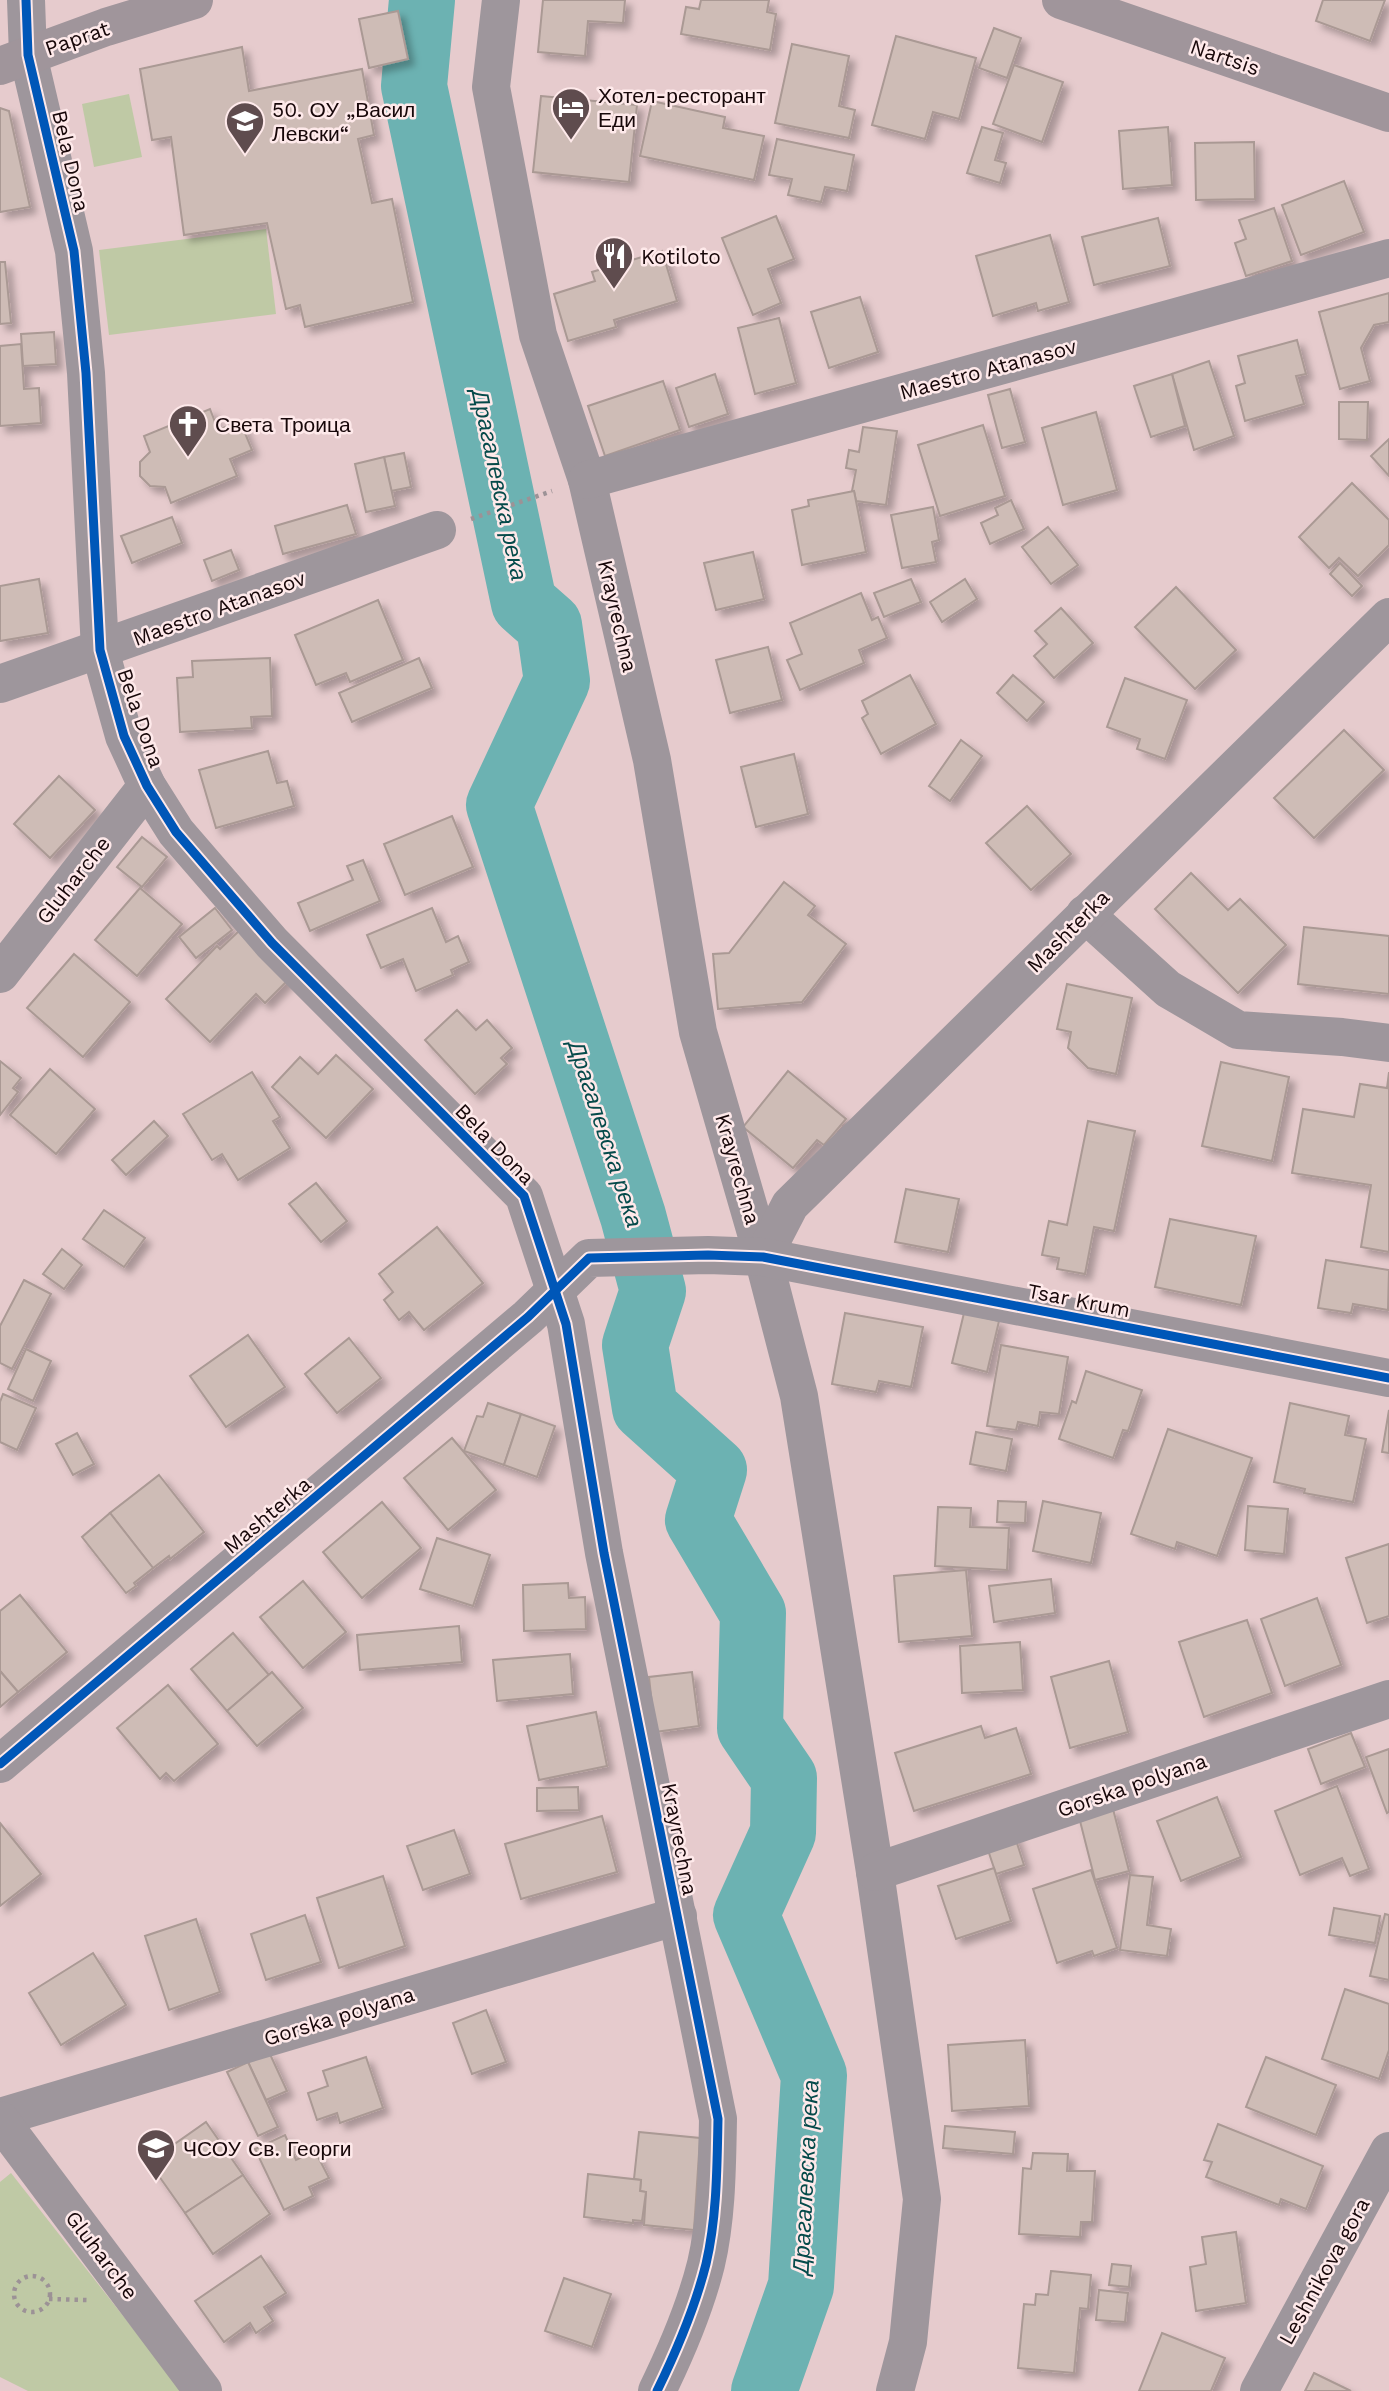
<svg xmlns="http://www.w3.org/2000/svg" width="1389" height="2391" font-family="'Work Sans',sans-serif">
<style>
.green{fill:#bfc9a5}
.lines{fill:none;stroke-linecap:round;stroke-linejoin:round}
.river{stroke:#6cb2b2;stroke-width:66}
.building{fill:#cebcb6;stroke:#aa9994;stroke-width:2;filter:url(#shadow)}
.path{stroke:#9c9296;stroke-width:4.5;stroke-dasharray:3.5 5;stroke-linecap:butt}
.minor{stroke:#9e969c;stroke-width:38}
.tertiary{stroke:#9e969c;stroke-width:38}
.secondary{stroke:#a0959b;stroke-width:38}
.cycleway-casing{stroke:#fee9ea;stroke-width:13}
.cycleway{stroke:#0057b8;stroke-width:9}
.labels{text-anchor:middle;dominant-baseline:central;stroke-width:5;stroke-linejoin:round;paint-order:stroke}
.street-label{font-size:21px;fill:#170709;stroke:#fee9ea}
.poi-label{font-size:21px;fill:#170709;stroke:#fee9ea;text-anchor:start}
.water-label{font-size:23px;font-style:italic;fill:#054a4a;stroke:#fee9ea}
</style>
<defs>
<filter id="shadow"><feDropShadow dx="6" dy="6" stdDeviation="3.5" flood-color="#0004"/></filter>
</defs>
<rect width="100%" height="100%" fill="#e6cbcd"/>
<g class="green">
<path d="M129,94L142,157L94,167L82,104Z"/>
<path d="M266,229L276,314L109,335L99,250Z"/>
<path d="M11,2173L182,2391H28L0,2377V2182Z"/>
</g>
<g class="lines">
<path class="river" d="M422,0L414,86L524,603L549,625L557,681L499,805L633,1216L653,1291L635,1345L645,1408L714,1470L698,1520L753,1613L750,1728L784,1778L783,1833L746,1915L814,2075L801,2286L764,2391"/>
</g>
<g class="building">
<path d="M543,0H625L623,23L588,21L585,56L538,52Z"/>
<path d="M701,0H769L767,12L776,14L770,50L681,34L686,7L699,9Z"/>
<path d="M1323,0H1385L1370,41L1316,21Z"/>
<path d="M398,11L408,59L369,68L359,19Z"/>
<path d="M994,28L1021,38L1007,78L979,68Z"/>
<path d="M896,36L976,58L959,119L933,112L925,139L872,125Z"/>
<path d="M792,44L849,56L839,106L855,110L849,138L775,123Z"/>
<path d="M242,47L249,91L362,69L374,135L358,139L372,203L392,199L413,302L305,327L300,305L286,309L267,223L184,235L171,137L152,140L140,69Z"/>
<path d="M1014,65L1063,82L1042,142L993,124Z"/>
<path d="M541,96L637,105L629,182L533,172Z"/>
<path d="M652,101L725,117L723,128L764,136L754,180L640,156Z"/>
<path d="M0,108L9,111L30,207L0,212Z"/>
<path d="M982,127L1003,133L995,160L1006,163L1000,183L967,173Z"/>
<path d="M1168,127L1172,185L1123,189L1119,131Z"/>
<path d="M777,139L854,155L847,191L825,187L821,202L788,195L792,179L769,175Z"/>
<path d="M1254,142L1255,199L1196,200L1195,143Z"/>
<path d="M1344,181L1364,232L1301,255L1282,205Z"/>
<path d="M1274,208L1292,261L1246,276L1235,243L1246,239L1239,220Z"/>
<path d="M776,216L794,259L768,269L781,303L753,315L722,238Z"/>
<path d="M1158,218L1170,266L1094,285L1082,237Z"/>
<path d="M1050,235L1069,302L1038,311L1036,303L993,316L976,256Z"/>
<path d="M662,251L677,301L614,320L616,327L568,341L554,294L595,281L592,272Z"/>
<path d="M0,262H5L11,323L0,324Z"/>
<path d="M1389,293V322L1374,325L1361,348L1370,381L1340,389L1319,312Z"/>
<path d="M860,297L878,352L829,368L811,312Z"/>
<path d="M779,318L796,383L755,394L738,328Z"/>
<path d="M54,332L56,364L23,366L21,334Z"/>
<path d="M1297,340L1306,374L1296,376L1304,404L1245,421L1236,386L1245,383L1238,356Z"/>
<path d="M21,344L24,389L39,388L41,423L0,426V346Z"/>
<path d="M1209,361L1234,436L1194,450L1172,374Z"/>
<path d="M715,374L728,414L689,427L676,388Z"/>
<path d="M1172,374L1185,426L1151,437L1134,386Z"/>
<path d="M663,381L680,430L605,456L588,406Z"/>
<path d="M1010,389L1025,442L1002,448L988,395Z"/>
<path d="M1339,402H1368L1367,440L1339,439Z"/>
<path d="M210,409L218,430L240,421L252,450L230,459L237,476L171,503L165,487L150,486L140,476V462L150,452L144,436Z"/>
<path d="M1096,412L1117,490L1063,505L1042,428Z"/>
<path d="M983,425L1005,496L940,516L918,445Z"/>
<path d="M863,427L897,431L886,505L856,501L854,491H852L856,470L846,468L849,450L859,452Z"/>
<path d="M1389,439V476L1371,456Z"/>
<path d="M404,453L411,487L391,491L384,457Z"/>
<path d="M384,457L395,506L366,512L355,464Z"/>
<path d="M1352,483L1389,520V545L1358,576L1339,558L1329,568L1299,537Z"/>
<path d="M854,491L866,552L802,565L792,510L809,506L808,500Z"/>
<path d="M1011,500L1024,529L990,544L981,523L998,515L995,508Z"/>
<path d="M347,505L356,534L283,554L275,526Z"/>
<path d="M933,507L939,540L932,542L936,562L902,568L891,515Z"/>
<path d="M172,517L182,543L132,563L121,536Z"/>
<path d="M1048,527L1078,565L1051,584L1022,547Z"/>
<path d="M231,550L239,570L212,581L204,560Z"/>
<path d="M753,552L764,599L716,610L704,563Z"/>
<path d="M1340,563L1362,586L1352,596L1330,574Z"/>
<path d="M39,579L48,633L0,641V586Z"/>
<path d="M911,579L921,602L884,617L874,593Z"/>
<path d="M965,579L977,599L942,622L930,602Z"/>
<path d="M1176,587L1236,650L1195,689L1135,627Z"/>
<path d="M861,593L872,620L878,617L887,638L859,650L864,663L800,690L787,660L802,654L790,623Z"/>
<path d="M378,600L403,660L350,682L346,673L316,685L295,635Z"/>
<path d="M1061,608L1093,643L1054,678L1034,656L1047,644L1035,631Z"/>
<path d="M768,647L782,700L730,713L716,660Z"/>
<path d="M270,658L272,716L251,717L252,728L180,732L177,678L193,677L192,661Z"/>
<path d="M419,658L432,688L352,722L339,693Z"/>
<path d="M910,675L936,724L881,754L862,718L868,714L862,701Z"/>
<path d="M1013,675L1044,702L1027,721L997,693Z"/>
<path d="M1125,678L1187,700L1165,759L1137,749L1140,739L1107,727Z"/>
<path d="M1344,730L1384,770L1314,838L1274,798Z"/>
<path d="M961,740L982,756L950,801L929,786Z"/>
<path d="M268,751L277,783L287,781L294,806L216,828L199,770Z"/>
<path d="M794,754L808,814L756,827L741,767Z"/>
<path d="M59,776L95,810L50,858L14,824Z"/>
<path d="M1027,806L1071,854L1031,890L986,843Z"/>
<path d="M452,816L473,867L405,895L384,844Z"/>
<path d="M142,837L167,857L142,887L117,867Z"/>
<path d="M363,860L380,901L310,931L298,903L353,880L347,866Z"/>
<path d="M1191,873L1228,910L1240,899L1286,945L1238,993L1155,909Z"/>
<path d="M784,882L815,906L808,915L846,944L802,1002L718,1009L713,954L729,953Z"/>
<path d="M140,888L182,924L137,976L95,940Z"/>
<path d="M215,908L232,930L196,958L179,937Z"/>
<path d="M432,908L446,942L458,936L469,962L451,970L453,975L416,991L403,959L381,968L367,935Z"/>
<path d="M1304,927L1389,936V994L1298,984Z"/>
<path d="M240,930L289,979L265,1003L256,994L210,1042L166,999L217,946L220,949Z"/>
<path d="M74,954L130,1002L83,1057L27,1008Z"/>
<path d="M1067,984L1132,998L1116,1074L1088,1068L1068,1048L1071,1032L1057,1029Z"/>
<path d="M457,1010L476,1030L487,1020L512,1048L501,1058L507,1064L475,1094L425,1040Z"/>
<path d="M336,1055L373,1089L326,1138L272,1087L300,1057L318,1074Z"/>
<path d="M0,1061L21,1078L13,1088L18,1092L0,1115Z"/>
<path d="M1221,1062L1289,1077L1272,1161L1202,1146Z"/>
<path d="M50,1069L95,1109L56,1154L10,1115Z"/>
<path d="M788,1071L846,1119L824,1145L817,1140L793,1168L743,1127Z"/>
<path d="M252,1072L280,1117L273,1121L290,1148L238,1180L222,1154L212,1160L183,1114Z"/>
<path d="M1389,1072V1252L1361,1247L1371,1185L1292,1173L1303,1109L1354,1117L1360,1084L1387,1088Z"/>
<path d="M154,1121L168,1136L126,1175L112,1160Z"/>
<path d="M1088,1121L1135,1131L1114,1231L1094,1227L1085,1274L1057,1269L1059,1258L1042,1255L1049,1221L1067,1225Z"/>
<path d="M316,1183L347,1221L321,1242L289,1204Z"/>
<path d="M906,1189L959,1199L948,1252L895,1242Z"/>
<path d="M104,1210L145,1238L124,1267L83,1239Z"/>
<path d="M1170,1219L1256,1236L1241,1305L1155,1287Z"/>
<path d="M437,1227L483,1283L424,1330L409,1312L399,1320L384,1300L393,1292L379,1274Z"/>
<path d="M62,1249L82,1265L64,1289L43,1274Z"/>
<path d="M1326,1260L1389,1270L1388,1310L1353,1304L1351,1313L1318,1308Z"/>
<path d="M24,1280L51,1294L12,1369L0,1363V1326Z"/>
<path d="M845,1313L923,1327L911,1387L879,1381L876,1392L832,1384Z"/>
<path d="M964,1313L999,1321L987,1372L952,1363Z"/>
<path d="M248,1335L285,1387L226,1427L190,1376Z"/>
<path d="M349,1338L381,1378L337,1413L305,1374Z"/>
<path d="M1001,1345L1068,1357L1059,1414L1040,1412L1038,1426L1018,1422L1016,1430L987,1426Z"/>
<path d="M26,1349L51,1361L33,1401L8,1389Z"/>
<path d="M1086,1371L1142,1390L1128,1431L1123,1430L1113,1458L1059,1439L1072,1401L1076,1403Z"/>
<path d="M3,1394L36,1408L17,1450L0,1442V1402Z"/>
<path d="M488,1403L521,1414L504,1465L464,1451L477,1416L483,1417Z"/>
<path d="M1290,1403L1349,1416L1345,1435L1366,1439L1353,1502L1304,1493L1305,1489L1274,1482Z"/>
<path d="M1389,1410V1453L1382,1452Z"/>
<path d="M521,1414L555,1426L537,1477L504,1465Z"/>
<path d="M1168,1429L1252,1458L1217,1556L1177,1542L1175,1549L1131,1534Z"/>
<path d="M976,1432L1012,1439L1006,1471L970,1464Z"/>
<path d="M77,1433L94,1464L73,1475L56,1444Z"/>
<path d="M452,1438L496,1490L448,1530L404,1478Z"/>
<path d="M159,1475L204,1532L170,1559L169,1556L153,1568L110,1513Z"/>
<path d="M998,1501L1026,1502L1025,1523L997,1522Z"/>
<path d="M1043,1501L1101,1513L1091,1563L1033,1551Z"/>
<path d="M382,1502L421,1548L362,1598L323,1552Z"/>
<path d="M1248,1506L1288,1509L1284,1554L1245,1550Z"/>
<path d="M938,1507L971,1508L970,1527L1009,1528L1007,1570L935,1566Z"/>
<path d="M110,1513L153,1568L134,1583L136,1586L126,1593L82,1537Z"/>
<path d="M437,1538L490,1555L473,1606L420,1589Z"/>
<path d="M1389,1544V1616L1367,1623L1346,1558Z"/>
<path d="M966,1570L972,1636L899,1642L894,1576Z"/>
<path d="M1051,1579L1055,1613L994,1622L989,1586Z"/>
<path d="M303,1581L346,1632L303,1668L260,1617Z"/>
<path d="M568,1583L569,1598L585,1597L586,1629L524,1631L523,1585Z"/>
<path d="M20,1595L67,1652L18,1692L0,1671V1611Z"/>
<path d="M1317,1598L1341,1665L1285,1686L1261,1619Z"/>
<path d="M1247,1620L1272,1693L1204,1717L1179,1642Z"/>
<path d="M459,1626L462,1662L360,1670L357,1635Z"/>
<path d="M233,1633L269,1675L227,1711L191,1669Z"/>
<path d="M1020,1642L1023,1690L962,1693L960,1646Z"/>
<path d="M570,1654L573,1694L497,1701L493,1660Z"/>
<path d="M1109,1661L1128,1732L1070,1748L1051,1677Z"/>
<path d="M0,1671L18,1692L0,1707Z"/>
<path d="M272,1672L303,1708L257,1746L227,1711Z"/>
<path d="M692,1672L699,1726L655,1732L649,1677Z"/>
<path d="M168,1685L218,1744L174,1781L166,1773L160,1779L117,1728Z"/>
<path d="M596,1712L607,1766L539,1780L527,1726Z"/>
<path d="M981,1726L985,1738L1016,1728L1031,1774L914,1811L895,1753Z"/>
<path d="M1351,1733L1365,1767L1321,1784L1308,1749Z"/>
<path d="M1389,1749V1812L1387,1813L1366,1757Z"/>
<path d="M1337,1786L1369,1869L1350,1876L1342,1858L1300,1875L1275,1811Z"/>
<path d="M578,1787L579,1810L537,1811V1788Z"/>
<path d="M1217,1797L1241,1857L1181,1881L1157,1821Z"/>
<path d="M1113,1809L1129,1871L1095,1880L1079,1817Z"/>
<path d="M602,1816L617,1872L521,1899L505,1844Z"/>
<path d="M0,1823L41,1874L0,1906Z"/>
<path d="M454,1830L470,1874L423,1890L407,1846Z"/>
<path d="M1014,1834L1024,1865L996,1874L986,1844Z"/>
<path d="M994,1868L1011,1921L956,1939L938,1886Z"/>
<path d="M1091,1870L1117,1948L1094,1956L1092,1951L1057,1963L1033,1889Z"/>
<path d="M1130,1875L1153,1877L1147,1925L1171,1929L1167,1956L1120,1950Z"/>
<path d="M383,1876L405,1946L339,1968L317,1898Z"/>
<path d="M1334,1908L1380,1916L1375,1943L1329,1935Z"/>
<path d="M1385,1914L1389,1915V1980L1370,1976Z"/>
<path d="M305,1915L321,1962L266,1980L251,1934Z"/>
<path d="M196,1919L220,1992L169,2010L145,1936Z"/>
<path d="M93,1953L126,2005L61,2045L29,1993Z"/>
<path d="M1345,1989L1389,2004V2050L1379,2079L1322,2059Z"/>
<path d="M486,2010L506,2062L472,2074L453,2023Z"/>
<path d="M1025,2040L1029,2106L952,2111L948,2045Z"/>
<path d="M269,2052L287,2091L266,2100L248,2062Z"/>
<path d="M366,2057L383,2108L340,2123L337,2113L317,2120L308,2093L328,2086L323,2071Z"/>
<path d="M1266,2057L1336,2085L1316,2135L1246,2107Z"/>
<path d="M248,2062L278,2127L258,2136L227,2072Z"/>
<path d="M206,2122L243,2175L185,2213L149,2162Z"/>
<path d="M1218,2124L1323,2166L1306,2209L1281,2199L1279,2205L1206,2177L1212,2162L1204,2160Z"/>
<path d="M945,2126L1015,2132L1013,2154L943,2148Z"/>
<path d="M639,2132L700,2138L694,2230L644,2225L646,2192L640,2191L641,2180L634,2179Z"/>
<path d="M285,2135L296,2160L315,2151L329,2178L309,2187L313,2196L284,2210L255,2149Z"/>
<path d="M1033,2153L1068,2154L1067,2171H1095L1092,2222H1081L1080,2237L1019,2234L1023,2168L1031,2169Z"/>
<path d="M588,2174L641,2180L640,2191L646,2192L642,2221L633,2220V2223L584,2217Z"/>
<path d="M243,2175L270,2214L213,2254L185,2213Z"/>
<path d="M1236,2232L1246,2303L1196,2311L1190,2267L1206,2264L1202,2237Z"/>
<path d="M261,2256L286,2293L264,2307L273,2321L256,2333L250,2323L224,2342L195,2301Z"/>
<path d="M1112,2264L1131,2266L1129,2287L1109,2285Z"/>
<path d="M1051,2271L1091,2275L1088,2309L1080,2308L1074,2373L1018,2368L1024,2304L1035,2305L1036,2294L1048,2295Z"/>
<path d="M564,2278L611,2294L592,2347L545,2331Z"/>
<path d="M1099,2290L1128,2293L1125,2322L1096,2320Z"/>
<path d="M1162,2333L1225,2358L1211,2391H1139Z"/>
<path d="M1314,2373L1351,2391H1305Z"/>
</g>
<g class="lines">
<g class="path">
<path d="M471,519L552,491"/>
<circle cx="32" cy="2294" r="18"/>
<path d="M49,2299L87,2300"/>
</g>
<g class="minor">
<path d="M501,0L491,87L538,335L587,480L652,760L698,1032L763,1257L799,1396L875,1872L922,2199L908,2342L895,2391"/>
<path d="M28,55L74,251L86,373L100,650L124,736L147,786L176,832L272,943L524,1196L566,1324L604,1553L718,2119C717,2167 717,2217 706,2264C695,2308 677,2350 657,2391"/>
<path d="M587,480L1389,258"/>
<path d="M0,684L437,530"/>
<path d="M1085,914L1168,989L1238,1030L1342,1037L1389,1043"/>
<path d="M0,974L147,786"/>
<path d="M763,1257L790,1205L1389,617"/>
<path d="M0,1764L528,1317L589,1258L708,1255L763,1257L1389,1378"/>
<path d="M875,1872L1389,1699"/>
<path d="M0,2117L678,1916"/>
<path d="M0,2120L203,2391"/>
</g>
<g class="tertiary">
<path d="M26,0L28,55"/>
<path d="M1259,2391L1389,2151"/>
</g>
<g class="secondary">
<path d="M1061,0L1389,113"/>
<path d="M0,66L106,27L194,0"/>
</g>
<g class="cycleway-casing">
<g id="cycleway">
<path d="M26,0L28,55L74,251L86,373L100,650L124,736L147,786L176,832L272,943L524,1196L566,1324L604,1553L718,2119C717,2167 717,2217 706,2264C695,2308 677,2350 657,2391"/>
<path d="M0,1764L528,1317L589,1258L708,1255L763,1257L1389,1378"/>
</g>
</g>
<use href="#cycleway" class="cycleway"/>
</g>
<defs>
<g id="hotel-pin" transform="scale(2.0125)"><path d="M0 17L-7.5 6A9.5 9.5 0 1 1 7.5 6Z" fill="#5f4c4e" stroke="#fee9ea"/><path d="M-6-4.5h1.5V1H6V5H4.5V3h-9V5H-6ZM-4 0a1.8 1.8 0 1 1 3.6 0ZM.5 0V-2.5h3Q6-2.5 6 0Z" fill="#fff"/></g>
<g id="school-pin" transform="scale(2.0125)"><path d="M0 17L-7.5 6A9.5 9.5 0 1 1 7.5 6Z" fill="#5f4c4e" stroke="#fee9ea"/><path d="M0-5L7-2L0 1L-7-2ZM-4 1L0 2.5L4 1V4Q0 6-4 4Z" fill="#fff"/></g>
<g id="restaurant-pin" transform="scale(2.0125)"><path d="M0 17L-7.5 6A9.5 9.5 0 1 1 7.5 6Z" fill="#5f4c4e" stroke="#fee9ea"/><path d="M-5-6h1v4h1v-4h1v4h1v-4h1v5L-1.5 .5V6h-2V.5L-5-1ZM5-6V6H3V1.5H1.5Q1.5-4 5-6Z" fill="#fff"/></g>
<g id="church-pin" transform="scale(2.0125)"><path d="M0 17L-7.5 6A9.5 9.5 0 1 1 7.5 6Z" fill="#5f4c4e" stroke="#fee9ea"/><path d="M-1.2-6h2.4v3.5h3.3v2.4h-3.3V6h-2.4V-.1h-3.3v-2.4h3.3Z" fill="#fff"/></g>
</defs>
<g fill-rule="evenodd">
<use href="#hotel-pin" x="571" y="107"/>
<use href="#school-pin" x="245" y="121"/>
<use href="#restaurant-pin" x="614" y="256"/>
<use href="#church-pin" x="188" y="424"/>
<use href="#school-pin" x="156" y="2148"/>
</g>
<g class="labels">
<g class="street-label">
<text transform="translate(77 38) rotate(-19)">Paprat</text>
<text transform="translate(1225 57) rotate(19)">Nartsis</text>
<text transform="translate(71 161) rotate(77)">Bela Dona</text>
<text transform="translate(988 369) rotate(-15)">Maestro Atanasov</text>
<text transform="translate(219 608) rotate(-20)">Maestro Atanasov</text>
<text transform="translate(618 616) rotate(77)">Krayrechna</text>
<text transform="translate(141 718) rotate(71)">Bela Dona</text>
<text transform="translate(73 880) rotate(-52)">Gluharche</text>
<text transform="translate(1068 931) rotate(-45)">Mashterka</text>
<text transform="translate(495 1144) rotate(46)">Bela Dona</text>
<text transform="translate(738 1169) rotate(74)">Krayrechna</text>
<text transform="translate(1079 1300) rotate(11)">Tsar Krum</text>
<text transform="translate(267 1515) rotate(-40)">Mashterka</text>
<text transform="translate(1132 1785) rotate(-19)">Gorska polyana</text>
<text transform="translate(680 1839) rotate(79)">Krayrechna</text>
<text transform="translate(339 2016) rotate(-17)">Gorska polyana</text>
<text transform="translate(102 2255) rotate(53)">Gluharche</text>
<text transform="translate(1324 2271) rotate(-61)">Leshnikova gora</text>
</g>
<g class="poi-label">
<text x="598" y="95">Хотел-ресторант<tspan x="598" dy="24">Еди</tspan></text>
<text x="272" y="109">50. ОУ „Васил<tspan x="272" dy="24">Левски“</tspan></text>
<text x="641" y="256">Kotiloto</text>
<text x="215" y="424">Света Троица</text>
<text x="183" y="2148">ЧСОУ Св. Георги</text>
</g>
<g class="water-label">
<text transform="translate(499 485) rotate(78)">Драгалевска река</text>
<text transform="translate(605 1134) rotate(72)">Драгалевска река</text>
<text transform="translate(806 2177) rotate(-87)">Драгалевска река</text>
</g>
</g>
</svg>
